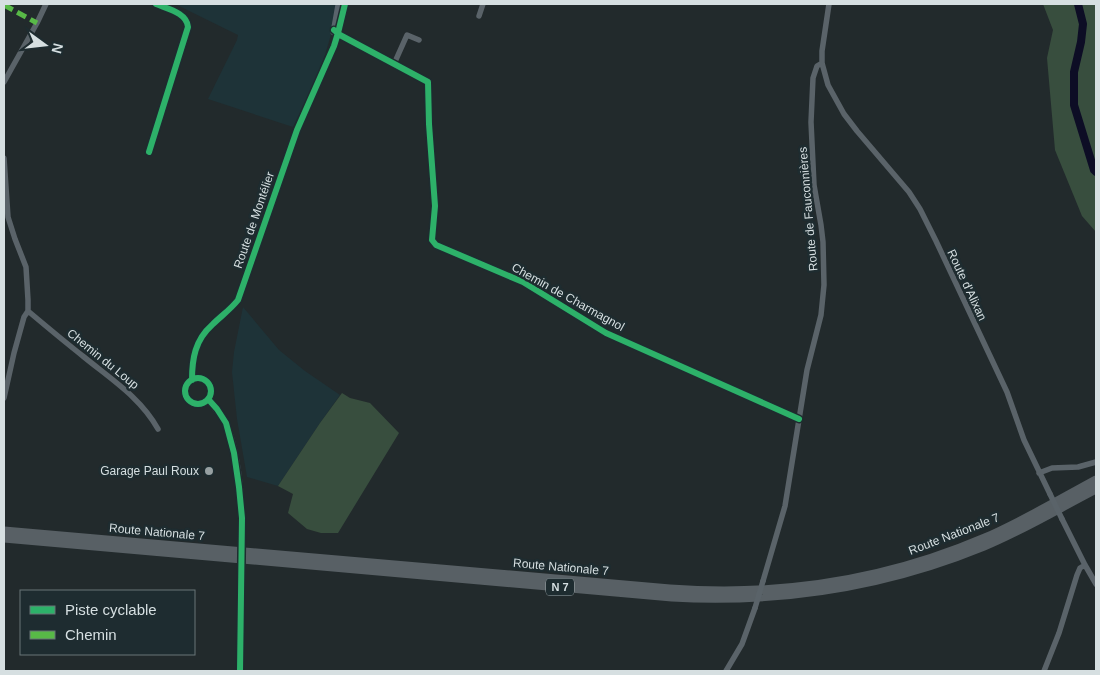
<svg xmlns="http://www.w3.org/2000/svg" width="1100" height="675" font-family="Helvetica,sans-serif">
	<rect width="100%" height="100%" fill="#222a2c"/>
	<path fill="#1e3338" d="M175,4H336L332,31L325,55L313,86L293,127L208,99L237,40L238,35Z
		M243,307L279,350L305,371L340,395L320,423L278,486L247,477L237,419L232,372L234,352Z"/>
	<path fill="#384e3e" d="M1043,4H1096V232L1082,216L1055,150L1047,58L1053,30Z
		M342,393L350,398L370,403L399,433L338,533H321L307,529L288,513L293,494L278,486L320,423Z"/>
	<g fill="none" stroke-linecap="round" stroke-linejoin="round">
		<path stroke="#0d0d25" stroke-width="8" d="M1078,4L1083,24L1081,42L1074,72V105L1094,170L1096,172"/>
		<path stroke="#5a6369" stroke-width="5.5" d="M829,4L822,51V63L828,85L844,114L857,131L909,192L920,209L936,241L1007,392L1024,440L1050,494
			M479,16L483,4
			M336,32L428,82L429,124L435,206L432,240L436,245L523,282L606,333L799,419
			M394,64L407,35L419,40
			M4,82L37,23L46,4
			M149,152L188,27C187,13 168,9 156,4
			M4,158L8,217L15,239L26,267L28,300V311L24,317L14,353L4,398
			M28,311C47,327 65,342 84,357C111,379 141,398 158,429
			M1039,473L1052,468L1078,467L1096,462
			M1062,519L1085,565L1096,584
			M763,581L785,506L807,370L821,315L824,285L823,242L821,225L814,185L811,122L813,78L817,66L822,63
			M726,671L742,644L755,608
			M1044,671L1059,633L1077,575L1080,568L1085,565"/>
		<path stroke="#59646c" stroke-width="7" d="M334,32L339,4
			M185 391a13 13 0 1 1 26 0a13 13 0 1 1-26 0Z
			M192,380C192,359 195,340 212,325C221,316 230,310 238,300L297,130L334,46L338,33L345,4
			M208,399C214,407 222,415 226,424C240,459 242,507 242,544
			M240,671L241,596"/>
		<path stroke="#586065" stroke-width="9" d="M4,531L670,589C779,597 885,581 985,538C1024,521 1059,500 1096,480
			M4,538L672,597C781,603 884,587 984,546C1023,530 1059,508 1096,489"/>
		<path stroke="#5a6369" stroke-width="5.5" d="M1050,494L1062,519
			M755,608L763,581"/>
		<path stroke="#59646c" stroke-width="7" d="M241,596L242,544"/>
		<path stroke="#58b947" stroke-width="5" stroke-dasharray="10 5" stroke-linecap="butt" d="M4,5L37,23"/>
		<g stroke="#1e2c30" stroke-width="9">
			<path id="cycleway" d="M334,30L340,35L428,82L429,124L435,206L432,240L436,245L523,282L606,333L799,419
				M149,152L188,27C187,13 168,9 156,4
				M185 391a13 13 0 1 1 26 0a13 13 0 1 1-26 0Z
				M192,380C192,359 195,340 212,325C221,316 230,310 238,300L297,130L334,46L338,33L345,4
				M208,399L217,409L226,423L234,453L239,487L242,518L240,671"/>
		</g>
		<use href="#cycleway" stroke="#2db169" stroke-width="6"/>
	</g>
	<circle fill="#97a0a2" stroke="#1e2c30" stroke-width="2" cx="209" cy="471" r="5"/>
	<g text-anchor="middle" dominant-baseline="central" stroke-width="5" stroke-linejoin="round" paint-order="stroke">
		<rect fill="#1e2c30" stroke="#9fa9ac" stroke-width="1" x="546" y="578.5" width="28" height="17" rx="4"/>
		<g font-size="11" font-weight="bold" fill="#d6dfe1">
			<text x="560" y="587">N 7</text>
		</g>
		<g font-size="12" fill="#d6dfe1" stroke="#1e2c30">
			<text transform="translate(808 209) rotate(-95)">Route de Fauconnières</text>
			<text transform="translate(254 220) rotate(-71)">Route de Montélier</text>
			<text transform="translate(967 285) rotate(65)">Route d'Alixan</text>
			<text transform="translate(568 297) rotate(29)">Chemin de Charmagnol</text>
			<text transform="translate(103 359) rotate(39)">Chemin du Loup</text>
			<text transform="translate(157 532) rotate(5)">Route Nationale 7</text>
			<text transform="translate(954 534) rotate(-21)">Route Nationale 7</text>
			<text transform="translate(561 567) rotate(5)">Route Nationale 7</text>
		</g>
		<g font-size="12" fill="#d6dfe1" stroke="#1e2c30" text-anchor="end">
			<text x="199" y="471">Garage Paul Roux</text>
		</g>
	</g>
	<rect width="1100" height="675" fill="none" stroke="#d6dfe1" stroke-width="10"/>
	<rect x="20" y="590" width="175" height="65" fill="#1e2c30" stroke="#687477"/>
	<rect x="30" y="606" width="25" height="8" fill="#2db169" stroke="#687477"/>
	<text x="65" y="615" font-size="15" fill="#d6dfe1">Piste cyclable</text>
	<rect x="30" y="631" width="25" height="8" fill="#58b947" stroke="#687477"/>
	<text x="65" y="640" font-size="15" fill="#d6dfe1">Chemin</text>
	<g transform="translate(45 45) rotate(105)" stroke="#1e2c30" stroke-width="4" paint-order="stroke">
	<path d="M0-4L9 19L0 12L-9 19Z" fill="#d6dfe1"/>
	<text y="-8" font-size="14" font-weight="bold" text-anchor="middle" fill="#d6dfe1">N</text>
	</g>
</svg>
